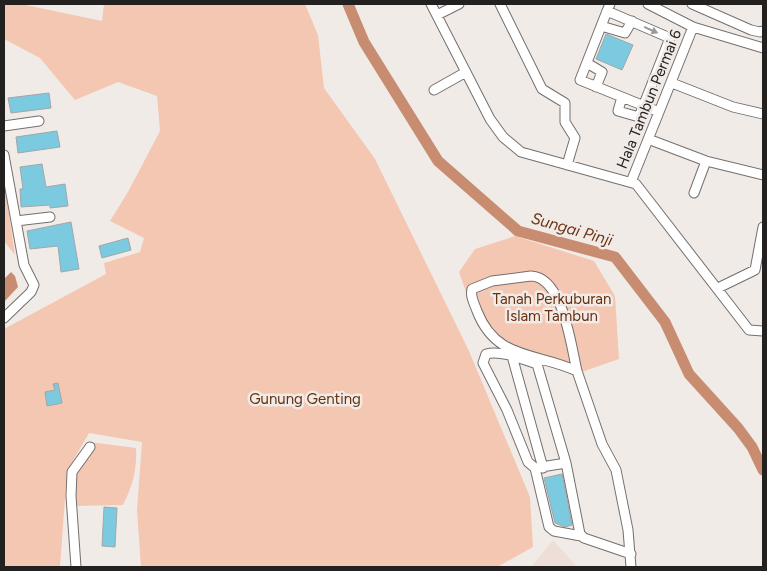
<svg xmlns="http://www.w3.org/2000/svg" width="767" height="571" font-family="Figtree,sans-serif">
	<rect width="100%" height="100%" fill="#f1ebe8"/>
	<path fill="#eddfd8" d="M553,540L577,567H531Z"/>
	<path fill="#f3c7b2" d="M4,4H21L102,21L104,4H305L318,35L324,88L375,159L469,351L530,497L533,547L497,567H141L137,510L142,442L89,433L67,471L60,567H4V329L106,274L104,263L140,252L144,238L110,221L128,192L160,131L157,96L118,82L75,100L40,58L4,39Z
		M4,180L15,255L4,241Z
		M515,236L594,261L615,296L619,359L573,375L498,348L478,326L459,272L475,249Z
		M90,442L136,448C137,470 133,485 123,505L75,506L76,473Z"/>
	<path fill="#c88d70" d="M11,272L15,276L18,287L4,302V279Z"/>
	<g fill="none" stroke-linecap="round" stroke-linejoin="round">
		<path stroke="#c88d70" stroke-width="11" d="M348,4L364,42L438,161L518,231L615,257L665,322L689,374L738,428L752,447L763,470"/>
	</g>
	<path fill="#7bcadf" stroke="#a1a7a9" d="M606,34L633,45L622,70L596,59Z
		M49,93L51,108L11,113L8,98Z
		M57,131L60,147L18,153L16,137Z
		M42,164L46,187L65,184L68,206L50,208V205L21,207L20,189H23L20,167Z
		M71,222L79,269L61,272L58,246L30,249L27,231Z
		M128,238L131,250L102,258L99,246Z
		M58,383L62,403L47,406L45,392L55,390L53,384Z
		M562,474L572,525L565,527L555,523L544,478Z
		M104,507L117,508L115,547L102,546Z"/>
	<g fill="none" stroke-linecap="round" stroke-linejoin="round">
		<g stroke="#746f6d" stroke-width="11">
			<path id="minor" d="M431,4L490,119L503,137L521,152L636,184L749,330L763,331
				M500,4L542,89L565,103V122L575,138L567,165
				M610,4L607,11L670,38L639,117L618,111L622,97
				M648,4L693,27L763,48
				M692,4L751,30L760,32L763,31
				M607,11L580,80L659,112
				M437,15L459,4
				M601,26L625,33L632,21
				M587,63L602,72L596,87
				M672,83L733,107L763,114
				M434,90L466,72
				M4,126L39,121
				M648,139L706,161L763,175
				M4,155L24,265L34,285L31,292L4,318
				M631,182L693,27
				M694,193L706,161
				M16,221L50,217
				M718,288L755,270L763,227
				M512,356L543,468
				M577,371C571,346 563,277 531,276L492,281L472,289C470,296 474,303 477,311C496,360 535,352 577,371L602,444L616,470L628,530L631,567
				M566,463L535,468L528,462L507,410L483,363L486,354C501,350 522,359 537,364L566,463L580,534L584,538L631,554
				M535,468L549,527L554,531L581,536
				M76,567L71,496L72,472L90,447"/>
		</g>
		<use href="#minor" stroke="#fff" stroke-width="9"/>
	</g>
	<defs><path id="oneway-solid" d="M-6-.8H1V-3.2L6.5 0L1 3.2V.8H-6Z" transform="scale(1.25)"/></defs>
	<use fill="#9c9b9b" href="#oneway-solid" transform="translate(651 30) rotate(24)"/>
	<g text-anchor="middle" dominant-baseline="central" stroke-width="5" stroke-linejoin="round" paint-order="stroke">
		<g font-size="15" fill="#232120" stroke="#f1ebe8">
			<text transform="translate(649 99) rotate(-68)">Hala Tambun Permai 6</text>
		</g>
		<g font-size="15" fill="#672f0f" stroke="#f1ebe8">
			<text x="552" y="299">Tanah Perkuburan<tspan x="552" dy="17">Islam Tambun</tspan></text>
			<text x="305" y="399">Gunung Genting</text>
		</g>
		<g font-size="16" font-style="italic" fill="#6b3314" stroke="#f1ebe8">
			<text transform="translate(572 229) rotate(16)">Sungai Pinji</text>
		</g>
	</g>
	<rect width="767" height="571" fill="none" stroke="#232120" stroke-width="10"/>
</svg>
